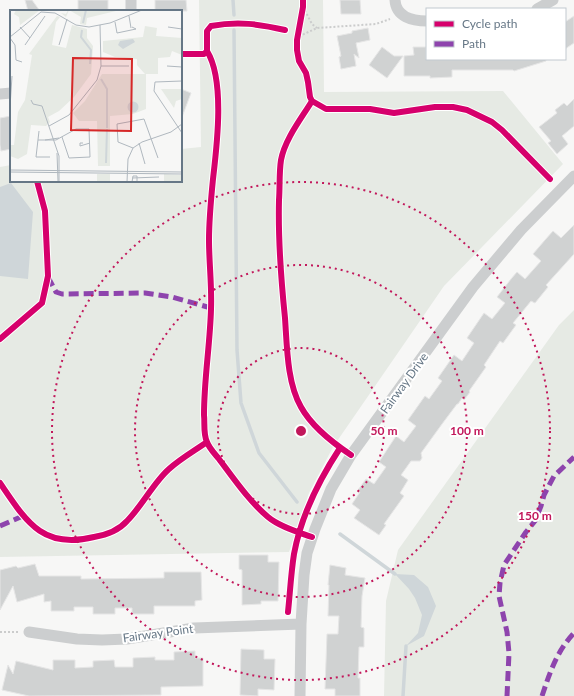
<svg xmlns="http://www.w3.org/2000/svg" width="574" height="696" font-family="Lato,sans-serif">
	<rect width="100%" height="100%" fill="#f7f7f6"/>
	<path fill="#e6eae4" d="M199,0H323L324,92L503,91L563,164L444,286L333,447L309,493L289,552L0,557V167L11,165V181H181V149L201,147Z
		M574,310V696H384L386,601L398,550L559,325Z"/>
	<path fill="#cfd6d9" d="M11,183L33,212L28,279L0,276V187Z
		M395,574L414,575L428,587L436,606L424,636L406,646L418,633L422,615L415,598L409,589Z"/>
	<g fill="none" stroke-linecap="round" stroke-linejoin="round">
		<path stroke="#cfd6d9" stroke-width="3.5" d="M233,0L234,15
			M234,30L237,350L241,403L259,453L297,502
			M340,534L395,574
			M403,696L406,646"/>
	</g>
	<path fill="#d0d2d2" stroke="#e6e6e6" d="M25,0H32L40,11H28Z
		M78,0H108V11H78Z
		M155,0H186L187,11H155Z
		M340,0H360L361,14H341Z
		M574,16V43L565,49V22Z
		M368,28L370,40L356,43L359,58L354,54L356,66L341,69L339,57L341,56L337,36L352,33V31Z
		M382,47L394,56H403L387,78L369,65Z
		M413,47H426V59H546V61L514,71L513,70H452V77L430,78V76H404V56L414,55Z
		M181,89L191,93L182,117H181Z
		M574,99V126L562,136L568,144L557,154L548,143L551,141L539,127L557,113L555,110L564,103L567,106Z
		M11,116V149L1,151L0,145V118Z
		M574,225V254L546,285L548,287L535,303L531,301L513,323L516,325L503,343L500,341L484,365L486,367L469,391L470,392L464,400L462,398L458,404H457L442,424L421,453L422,458L420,461H411L401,475L408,480L400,493L404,496L384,524L386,525L379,535L354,518L360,510L352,504L360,492L358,490L366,479L374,484L386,467L379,462L396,436L404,442L416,426L408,420L425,396L429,399L442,381L438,378L454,355L462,361L474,343L467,338L484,313L492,319L505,303L497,297L511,279L517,272L525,279L541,261L533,254L545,240L553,231L561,238Z
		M239,555H268V562H279L278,601H261V604L242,605V570L239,569Z
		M35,564L39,576H81V579L164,578V572H201L202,600L195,601V606H154V614H132V608H115V614H93V607H74V611H51V601L44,602V594L17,602L13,586L0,610V570L16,566L18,568Z
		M330,565L346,568L345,575L365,578L362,596L361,627L364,628V647H359L358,678H360V696H335V689H325L327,634H338L339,616H328L329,585H328Z
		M241,649L264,650V659H275L274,690L258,689V696L240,695Z
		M195,651V658H203V686L161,687V695L29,696L2,690L8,665L13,674L16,661L53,670V660H75V668L93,667V661L114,660L115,667H133V658L155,657V660H174V652Z"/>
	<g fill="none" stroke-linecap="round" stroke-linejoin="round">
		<path stroke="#cbcccc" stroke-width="2" stroke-dasharray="2 2" stroke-linecap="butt" d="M303,7L312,24L317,28
			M297,40L304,34L317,28L376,24L390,19
			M0,632H19"/>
		<path stroke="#cccecf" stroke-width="11" d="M395,0C396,17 412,21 427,21
			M537,9L553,0
			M131,11V0
			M0,94L11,93
			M29,632L77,639L102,640L127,639L194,628L301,624
			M300,696L301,624L304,575L307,553L315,529L331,489L351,455L473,287L521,230L574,176"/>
		<path stroke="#8e44ad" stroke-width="5" stroke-dasharray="10 5" stroke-linecap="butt" d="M48,277L56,292L62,294L145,293L172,297L211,308
			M0,526L23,516
			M507,696L509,653L507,632L499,596L500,583L504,565L526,532L535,521L541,506L544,495L554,476L574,457
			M542,696C550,672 557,651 574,633"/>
		<g stroke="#fff" stroke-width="8">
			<path id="cycleway" d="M303,0V7L297,40V50L299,61L306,73L308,82L310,97L312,101L326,109H370L394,113L435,107H453L467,110L492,122L502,130L550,179
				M207,51C225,80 217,145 213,179C211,199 209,220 209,240C209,263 212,286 211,309C210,345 204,379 204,415C205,423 203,434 207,442C209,448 215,454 219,459C234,479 249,501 268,517C280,527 298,532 312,537
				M181,54H204L207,51V31L211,26C238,21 259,24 285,30
				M312,101C301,119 285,139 281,160C279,173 280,187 279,200C278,239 281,279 285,318C287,346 287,383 301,407C312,427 333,443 351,455
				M0,339L42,303L48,276L45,211L37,181
				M0,483C26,521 42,550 94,537C106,535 119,530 127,521C142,506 154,482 169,469C180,459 194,451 207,442
				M288,612C290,593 291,573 294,554C301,516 319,480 340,448"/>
		</g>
		<use href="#cycleway" stroke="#d6006c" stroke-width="6"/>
	</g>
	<g fill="none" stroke="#c2185b" stroke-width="2" stroke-dasharray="2 4">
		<circle cx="301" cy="431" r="83"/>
		<circle cx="301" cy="431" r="166"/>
		<circle cx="301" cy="431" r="249"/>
	</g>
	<g text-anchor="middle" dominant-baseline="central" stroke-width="4" stroke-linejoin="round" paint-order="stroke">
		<g font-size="12" fill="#667786" stroke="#fff">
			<text transform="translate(404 383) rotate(-54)">Fairway Drive</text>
			<text transform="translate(158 633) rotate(-8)">Fairway Point</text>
		</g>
	</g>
	<g transform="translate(10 10)">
		<rect width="172" height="172" fill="#f7f7f6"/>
		<path d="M6,0H30L10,15L9,7L4,4ZM58,0H110L77,8L76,15L70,14L71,7L59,0L56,7L51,3L56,4ZM47,6L50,7L46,12L42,35L56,38L62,15L77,19V28L83,36L81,64L64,87L49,101L38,107L40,112L36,116L21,115L17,144L8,149L0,146V135H4L8,102L15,90L22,45L19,44ZM135,16L147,18L146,26L172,28V45L162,41L160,47L148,48V64H136V99L123,104L100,106V156H88L87,111H69L63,103L75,91L92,64H135L127,55V49L105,47L93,42V31L133,27ZM151,79H172V89L166,91L164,98ZM87,164H100V172H87ZM154,164L171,165V172H154Z" fill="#e6eae4"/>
		<path d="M123,29L125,32L113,39L108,35L110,31ZM117.5 97a5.5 5.5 0 1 1 11 0a5.5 5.5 0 1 1-11 0Z" fill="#cfd6d9"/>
		<path fill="none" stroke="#cfd6d9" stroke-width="2" d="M73,13L76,0M72,20L71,27L81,40L80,54M91,69L97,79V118M96,153L97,119"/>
		<path fill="none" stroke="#b0b8bf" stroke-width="1" d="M119,6L121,18M105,12L107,23L126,19L122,17M10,17L20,28M158,17L172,19M0,27L31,2L45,3L66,15L79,17L100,13L132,0M0,28L5,35L6,50L12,52M15,35L35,6M49,35L57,9M91,56H119M157,56L172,57M172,71L145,72L144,81L172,123M21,90L23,94L32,96L49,146V171M0,97L2,66M39,116L59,105L87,70L91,56L90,15M29,121L26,147H40M28,130H46L66,119H79L80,147L59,148L52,127M35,130L49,128M73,133H70V136L80,133M129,133L135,154M123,138L108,132L107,114L134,109L148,148M47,143L48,171M0,160L172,162M0,162L172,164M122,168L149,167M117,172L118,149L123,138L132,132L161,122L172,114M122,172L123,166H127V172"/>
		<path fill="#d62828" fill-opacity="0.15" stroke="#d62828" stroke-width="2" d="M63,48L122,49L121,121L61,120Z"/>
		<rect width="172" height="172" fill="none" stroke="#667786" stroke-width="2"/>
	</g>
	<circle cx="301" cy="431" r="6" fill="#c2185b" stroke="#fff" stroke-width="2"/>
	<g font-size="12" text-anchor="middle" font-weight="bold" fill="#c2185b" stroke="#fff" stroke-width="4" stroke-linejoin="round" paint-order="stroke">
		<text x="384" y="435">50 m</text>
		<text x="467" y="435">100 m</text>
		<text x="535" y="520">150 m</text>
	</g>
	<rect x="426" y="8" width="140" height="52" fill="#ffffff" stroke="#c2c9cf"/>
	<rect x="434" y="21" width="20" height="6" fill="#d6006c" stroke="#c2c9cf"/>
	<text x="462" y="28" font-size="12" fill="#667786">Cycle path</text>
	<rect x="434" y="41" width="20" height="6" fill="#8e44ad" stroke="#c2c9cf"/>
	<text x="462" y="48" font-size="12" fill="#667786">Path</text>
</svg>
